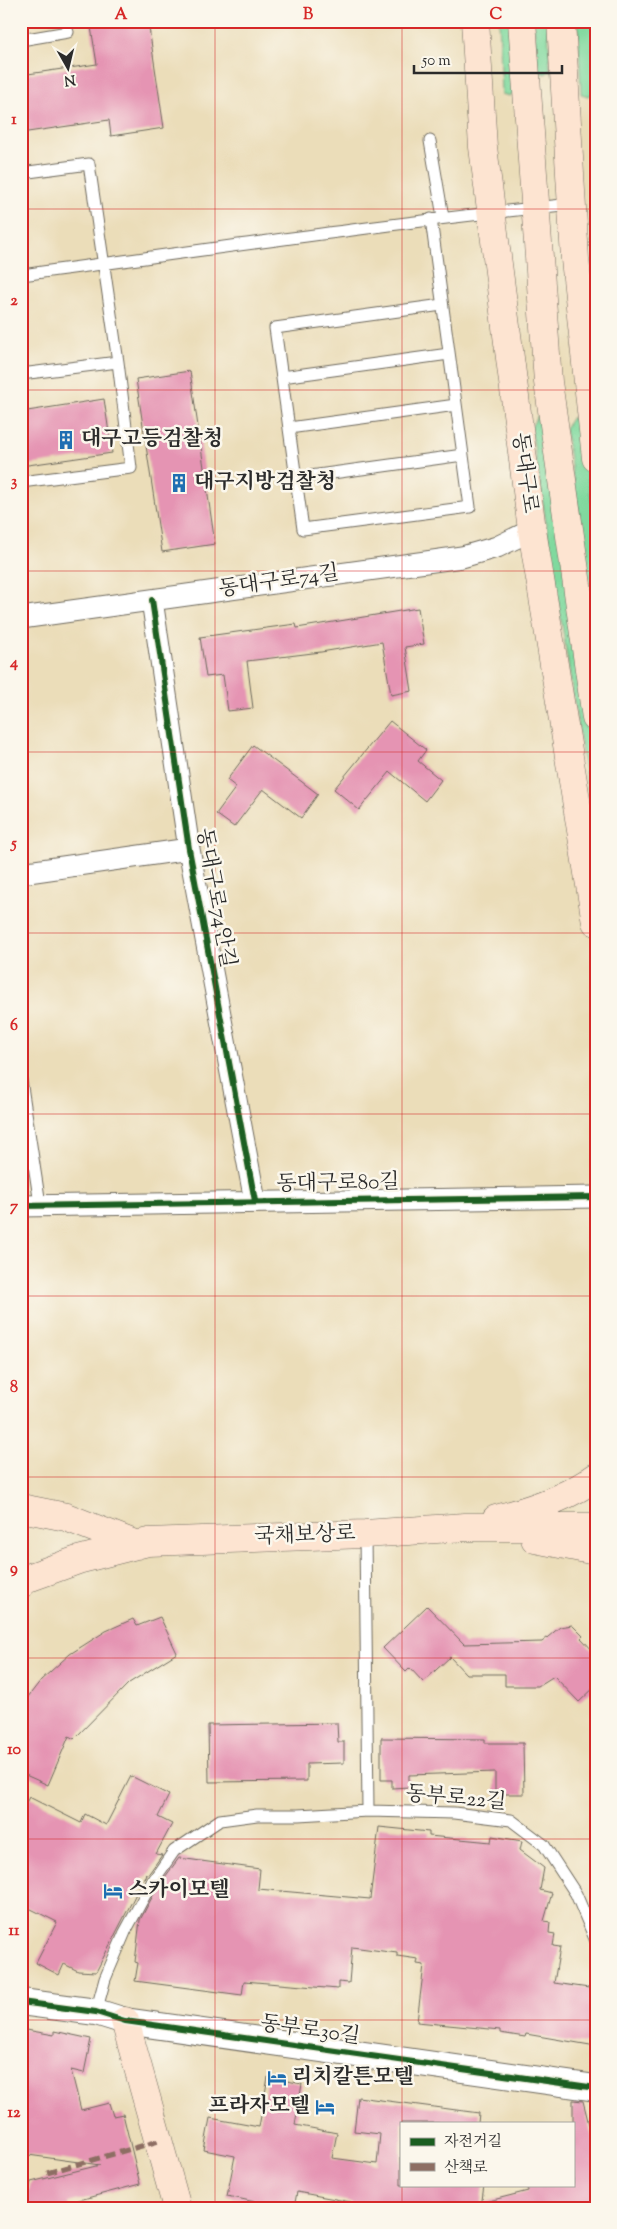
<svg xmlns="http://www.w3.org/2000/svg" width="617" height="2229" font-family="'Sorts Mill Goudy','Noto Serif KR',serif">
	<rect width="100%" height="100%" fill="#fbf7ec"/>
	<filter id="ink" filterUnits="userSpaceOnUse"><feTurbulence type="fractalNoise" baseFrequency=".02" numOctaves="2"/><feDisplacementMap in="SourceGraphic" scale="10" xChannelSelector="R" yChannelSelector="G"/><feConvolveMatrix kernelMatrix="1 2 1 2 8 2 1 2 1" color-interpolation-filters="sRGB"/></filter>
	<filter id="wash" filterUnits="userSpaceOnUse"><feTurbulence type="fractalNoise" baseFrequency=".0096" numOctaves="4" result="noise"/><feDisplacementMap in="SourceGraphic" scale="20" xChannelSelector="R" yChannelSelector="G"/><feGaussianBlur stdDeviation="1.12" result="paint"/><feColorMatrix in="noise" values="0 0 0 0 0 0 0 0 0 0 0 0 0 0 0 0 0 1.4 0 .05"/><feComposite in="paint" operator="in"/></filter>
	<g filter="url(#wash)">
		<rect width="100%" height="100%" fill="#ebddb9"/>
		<path fill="#80d99e" stroke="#568264" d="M499,21H513L516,92L509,96L502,94Z
			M534,21H548L550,71L545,74L537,71Z
			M578,21H592L595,92L588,96L581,94Z
			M538,415L546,426L596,754V842L531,427Z
			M572,417L580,427L596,531V622L565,428Z"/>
		<g id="blocks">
			<path fill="#e594b3" d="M90,21H148L164,128L111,136L109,120L21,133V75L97,64Z
				M190,371L215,544L162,552L136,379Z
				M104,399L112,453L21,466V412Z
				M418,608L424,644L405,647L412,691L391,695L382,642L321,652L247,661L253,708L228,711L223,675L206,677L200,637L296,624L297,628Z
				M390,721L426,750L418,761L441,780L425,801L390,772L359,810L334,789Z
				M253,745L318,794L301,818L263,789L234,827L216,814L236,787L227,780Z
				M427,1606L464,1644L542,1642L560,1627L572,1625L583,1636L581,1638L596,1654V1686L579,1702L554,1676L538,1686H505V1674H466L450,1657L423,1682L410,1668L406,1672L383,1648Z
				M160,1617L177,1653L129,1683L74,1739L69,1736L48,1785L21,1773V1706L41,1680L70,1654L106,1631L133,1619L137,1626Z
				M337,1723L338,1742H344V1763L307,1764V1781L209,1782L208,1725Z
				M381,1738L485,1739V1743H523L524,1794H495V1772L409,1775V1787L392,1788V1780H381Z
				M131,1776L169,1795L158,1817L172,1824L156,1854L162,1855L145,1879L146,1874L96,1972L78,1971L64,1964L59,1975L36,1963L57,1922L21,1904V1812L29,1797L81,1823L85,1814L106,1825Z
				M379,1827L429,1832V1836L491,1842L492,1836L522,1841L520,1850L544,1868L540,1890L552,1893L544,1921L550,1922L549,1933L555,1934L553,1946L560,1947L554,1983L596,1989V2046L526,2034L525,2037L500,2033V2030L417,2022L424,1965L417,1964L418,1959L397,1956V1953L352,1947L349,1983L338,1982V1989L244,1981L242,1995L135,1981L138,1963L135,1962L140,1920L157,1888L179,1858L260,1869L258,1889L370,1899Z
				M21,2029L54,2035V2031L91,2039L84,2073L71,2070L81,2110L109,2103L113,2116L123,2114L140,2184L68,2203L69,2208H21V2189L29,2190L31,2182L100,2165L21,2154Z
				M268,2077L302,2084L295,2125L337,2133L332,2158L377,2164L380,2134L354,2131L358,2097L479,2113L478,2123H401V2185H484L481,2208H351V2202L297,2192L294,2208H260V2203L227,2196L235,2156L204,2150L210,2118L259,2127Z
				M573,2100L583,2101L596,2152V2208H486L485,2202L528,2191L527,2185H573Z"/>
		</g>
	</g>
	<g filter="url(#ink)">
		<use href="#blocks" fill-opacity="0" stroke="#6e695d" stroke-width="1"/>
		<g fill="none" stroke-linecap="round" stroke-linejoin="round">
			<g stroke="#6e695d" stroke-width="13">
				<path id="service" d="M21,40L68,32
					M430,141L443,217
					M21,173L89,164L118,362L21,374
					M431,219C444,315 457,411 470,507L303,529L275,328L442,305
					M21,275C205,250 388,223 572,204
					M282,377L449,354
					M289,428L456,405
					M296,478L463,455
					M21,482L131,468L118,362
					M21,1080L40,1204
					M365,1534L368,1811
					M96,2012L105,1979L125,1932L151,1884L174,1851L220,1820L257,1815H298L368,1811L454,1813L511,1820L544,1845L576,1894L596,1941"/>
			</g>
			<g stroke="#6e695d" stroke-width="23">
				<path id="minor" d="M152,600L189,849L255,1201
					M21,618L462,557L497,547L532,530
					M21,873L189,849
					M21,1206L596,1197"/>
			</g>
			<g stroke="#6e695d" stroke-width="28">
				<path id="tertiary" d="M21,2002L96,2012L125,2021L596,2088"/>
			</g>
			<g stroke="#6e695d" stroke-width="29">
				<path id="secondary" d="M475,21L483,147L532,530L596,922
					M522,21L548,382L596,718
					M561,21L575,259L596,458
					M21,1508L66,1517L137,1545
					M496,1519C531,1510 567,1498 596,1477
					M535,1539L596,1551
					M21,1584L28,1578L78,1560L148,1542L365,1534L465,1527H596
					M125,2021L177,2208"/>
			</g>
			<use href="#service" stroke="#fff" stroke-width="11"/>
			<use href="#minor" stroke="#fff" stroke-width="21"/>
			<use href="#tertiary" stroke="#fff" stroke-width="26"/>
			<use href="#secondary" stroke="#fde4d1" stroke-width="28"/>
			<path stroke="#8d6e63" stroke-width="5" stroke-dasharray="10 5" stroke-linecap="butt" d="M47,2173L159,2141"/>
			<g stroke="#fbf7ec" stroke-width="9">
				<path id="cycleway" d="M152,600L189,849L255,1201
					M21,1206L596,1197
					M21,2002L96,2012L125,2021L596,2088"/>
			</g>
			<use href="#cycleway" stroke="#1b5e20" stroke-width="6"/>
		</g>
	</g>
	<path fill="none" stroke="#d62828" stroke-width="1" stroke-opacity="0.55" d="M215,21V2208M402,21V2123M21,209H596M21,390H596M21,571H596M21,752H596M21,933H596M21,1114H596M21,1296H596M21,1477H596M21,1658H596M21,1839H596M21,2020H596M402,2185V2208"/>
	<defs>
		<g id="building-bare" transform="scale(1.5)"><path d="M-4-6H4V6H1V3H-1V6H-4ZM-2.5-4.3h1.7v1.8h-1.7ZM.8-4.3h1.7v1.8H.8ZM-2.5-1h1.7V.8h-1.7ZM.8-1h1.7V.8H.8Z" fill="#1f6fb2" stroke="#fbf7ec" stroke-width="2.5" paint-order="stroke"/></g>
		<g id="hotel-bare" transform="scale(1.5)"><path d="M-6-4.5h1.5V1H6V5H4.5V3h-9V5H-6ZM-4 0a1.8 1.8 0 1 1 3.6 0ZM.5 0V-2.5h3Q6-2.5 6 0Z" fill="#1f6fb2" stroke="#fbf7ec" stroke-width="2.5" paint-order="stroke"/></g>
	</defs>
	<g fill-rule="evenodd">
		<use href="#building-bare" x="66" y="440"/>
		<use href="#building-bare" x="179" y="483"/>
		<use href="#hotel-bare" x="113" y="1891"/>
		<use href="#hotel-bare" x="277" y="2078"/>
		<use href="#hotel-bare" x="325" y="2107"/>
	</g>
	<g text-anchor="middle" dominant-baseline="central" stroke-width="5" stroke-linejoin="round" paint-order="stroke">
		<g font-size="21" font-weight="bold" fill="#2b2b2b" stroke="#fbf7ec" text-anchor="start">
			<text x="81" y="440">대구고등검찰청</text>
			<text x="194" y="483">대구지방검찰청</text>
			<text x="128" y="1891">스카이모텔</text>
			<text x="292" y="2078">리치칼튼모텔</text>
			<text x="310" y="2107" text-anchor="end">프라자모텔</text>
		</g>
		<g font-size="21" fill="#2b2b2b" stroke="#fbf7ec">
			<text transform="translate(524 473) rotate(82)">동대구로</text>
			<text transform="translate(279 582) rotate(-8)">동대구로74길</text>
			<text transform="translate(215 898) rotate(80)">동대구로74안길</text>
			<text transform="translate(338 1184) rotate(-1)">동대구로80길</text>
			<text transform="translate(305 1536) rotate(-2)">국채보상로</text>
			<text transform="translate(456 1799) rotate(5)">동부로22길</text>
			<text transform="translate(310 2031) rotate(8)">동부로30길</text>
		</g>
	</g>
	<rect width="617" height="2229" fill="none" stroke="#fbf7ec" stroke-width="55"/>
	<rect x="400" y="2122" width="175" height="65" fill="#fbf7ec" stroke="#a8a59f"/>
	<rect x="410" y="2138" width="25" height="8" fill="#1b5e20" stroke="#a8a59f"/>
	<text x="444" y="2146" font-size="15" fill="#2b2b2b">자전거길</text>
	<rect x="410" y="2163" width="25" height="8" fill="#8d6e63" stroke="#a8a59f"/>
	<text x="444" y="2172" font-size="15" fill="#2b2b2b">산책로</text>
	<g transform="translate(68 68) rotate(172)" stroke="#fbf7ec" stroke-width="4" paint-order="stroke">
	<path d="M0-4L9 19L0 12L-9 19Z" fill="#2b2b2b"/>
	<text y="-8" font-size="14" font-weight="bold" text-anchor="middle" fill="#2b2b2b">N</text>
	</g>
	<path d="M414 65v8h148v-8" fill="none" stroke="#2b2b2b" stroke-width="2.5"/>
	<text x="422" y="65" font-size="15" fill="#2b2b2b" stroke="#fbf7ec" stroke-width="4" paint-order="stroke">50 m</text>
	<rect x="28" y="28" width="562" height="2174" fill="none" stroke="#d62828" stroke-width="2"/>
	<g font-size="16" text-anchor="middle" font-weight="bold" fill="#d62828">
		<text x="121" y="19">A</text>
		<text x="308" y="19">B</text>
		<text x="496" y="19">C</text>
		<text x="14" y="124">1</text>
		<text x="14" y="305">2</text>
		<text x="14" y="486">3</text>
		<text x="14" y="667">4</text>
		<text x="14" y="848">5</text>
		<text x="14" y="1030">6</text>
		<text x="14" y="1211">7</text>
		<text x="14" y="1392">8</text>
		<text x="14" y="1573">9</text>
		<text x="14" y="1754">10</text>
		<text x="14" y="1935">11</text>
		<text x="14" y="2117">12</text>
	</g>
</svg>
